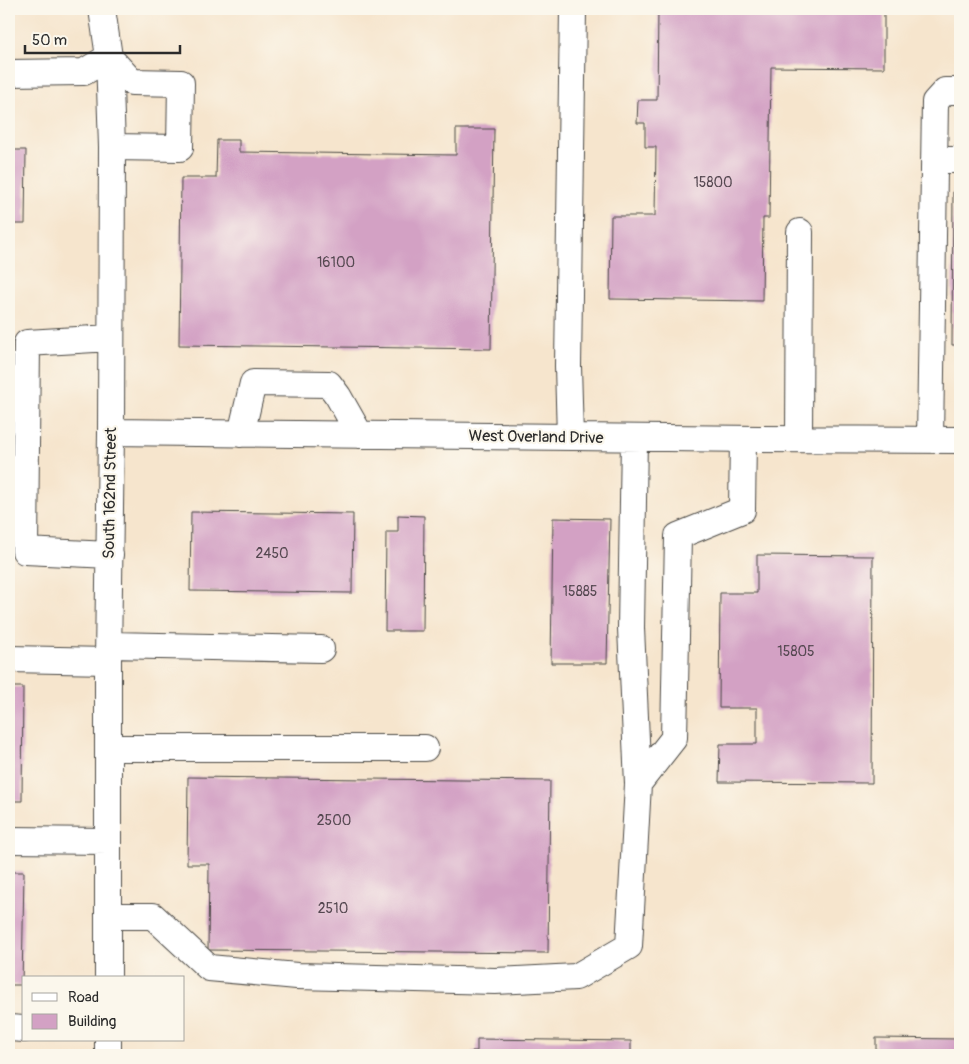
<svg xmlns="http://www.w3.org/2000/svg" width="969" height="1064" font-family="Pangolin,sans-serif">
	<rect width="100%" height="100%" fill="#fbf7ec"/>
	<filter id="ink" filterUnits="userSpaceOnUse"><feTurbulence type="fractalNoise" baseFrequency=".02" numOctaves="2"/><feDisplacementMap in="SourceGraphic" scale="10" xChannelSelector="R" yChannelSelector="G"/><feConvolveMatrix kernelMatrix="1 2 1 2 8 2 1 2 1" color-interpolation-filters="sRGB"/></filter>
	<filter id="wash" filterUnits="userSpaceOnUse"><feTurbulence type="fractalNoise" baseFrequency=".0096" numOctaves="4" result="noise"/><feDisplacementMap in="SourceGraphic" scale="20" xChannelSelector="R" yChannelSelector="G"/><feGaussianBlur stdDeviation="1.12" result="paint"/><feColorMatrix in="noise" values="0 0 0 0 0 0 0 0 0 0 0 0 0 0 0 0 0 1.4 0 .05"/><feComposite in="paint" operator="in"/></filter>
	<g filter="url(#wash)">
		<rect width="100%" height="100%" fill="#f6e5cd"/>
		<g id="blocks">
			<path fill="#d3a1c4" d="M658,9H884V68L771,67L769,218H763L762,301L610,299L611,216H655L656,147H645V123H637L638,100H657Z
				M456,129H494L491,349L179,345L181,178H216L217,140H239V152L456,155Z
				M9,150H26L25,224H9Z
				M953,192H960V345H952Z
				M191,512L353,514L352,593L190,591Z
				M398,515L424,516L423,631H385L386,532H398Z
				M553,518L610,519L607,663H551Z
				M757,555L873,556L872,783L719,782L720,744H757V708H719L720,593H757Z
				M9,687H23L22,801H9Z
				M188,777L550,781L548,953L208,950L209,864H187Z
				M9,872H24L22,985H9Z
				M876,1038L960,1039V1055H876Z
				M477,1039L631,1041V1055H472V1051H477Z"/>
		</g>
	</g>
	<g filter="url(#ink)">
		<use href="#blocks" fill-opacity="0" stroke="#494743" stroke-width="1"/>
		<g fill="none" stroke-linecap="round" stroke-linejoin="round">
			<g stroke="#494743" stroke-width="28">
				<path id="minor" d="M102,9L109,57L112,147L111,432L108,661V978
					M9,73L84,72L109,57L132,82L181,83L180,148L112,147
					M934,160H960
					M111,432L759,439L960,440
					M241,434L253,383L329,384L338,396L360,435
					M570,437L568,366L573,9
					M634,438L631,628L638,784
					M799,439L800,232
					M930,440L935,102L945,91H960
					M110,555L25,551L27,343L111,338
					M109,645L321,649
					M9,659L108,661
					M108,748H425
					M9,840L108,841
					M108,916H153L209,968L297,976L495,981L576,977L629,946L638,784L674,738L678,536L742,510L743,439
					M9,1028L24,1029
					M108,1040V1055"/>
			</g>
			<use href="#minor" stroke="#fff" stroke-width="26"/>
		</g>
	</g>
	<g text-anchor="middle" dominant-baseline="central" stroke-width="4.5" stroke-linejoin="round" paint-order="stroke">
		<g font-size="14" fill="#554851">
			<text x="713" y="182">15800</text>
			<text x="336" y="262">16100</text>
			<text x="272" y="553">2450</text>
			<text x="580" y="591">15885</text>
			<text x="796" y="651">15805</text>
			<text x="334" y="820">2500</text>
			<text x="333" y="908">2510</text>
		</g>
		<g font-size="16" fill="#2b2b2b" stroke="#fbf7ec">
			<text transform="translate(536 437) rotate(1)">West Overland Drive</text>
			<text transform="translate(110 493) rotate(-89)">South 162nd Street</text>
		</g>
	</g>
	<rect width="969" height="1064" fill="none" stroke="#fbf7ec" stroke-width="30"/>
	<rect x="22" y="976" width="162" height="65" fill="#fbf7ec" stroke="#a8a59f"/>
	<rect x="32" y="993" width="25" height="8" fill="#ffffff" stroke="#a8a59f"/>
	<text x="68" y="1002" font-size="15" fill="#2b2b2b">Road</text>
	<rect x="32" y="1014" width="25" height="15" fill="#d3a1c4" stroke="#a8a59f"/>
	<text x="68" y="1026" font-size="15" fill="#2b2b2b">Building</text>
	<path d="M25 45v8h155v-8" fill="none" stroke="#2b2b2b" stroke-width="2.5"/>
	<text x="32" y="45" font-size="15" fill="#2b2b2b" stroke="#fbf7ec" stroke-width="4" paint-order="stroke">50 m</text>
</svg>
